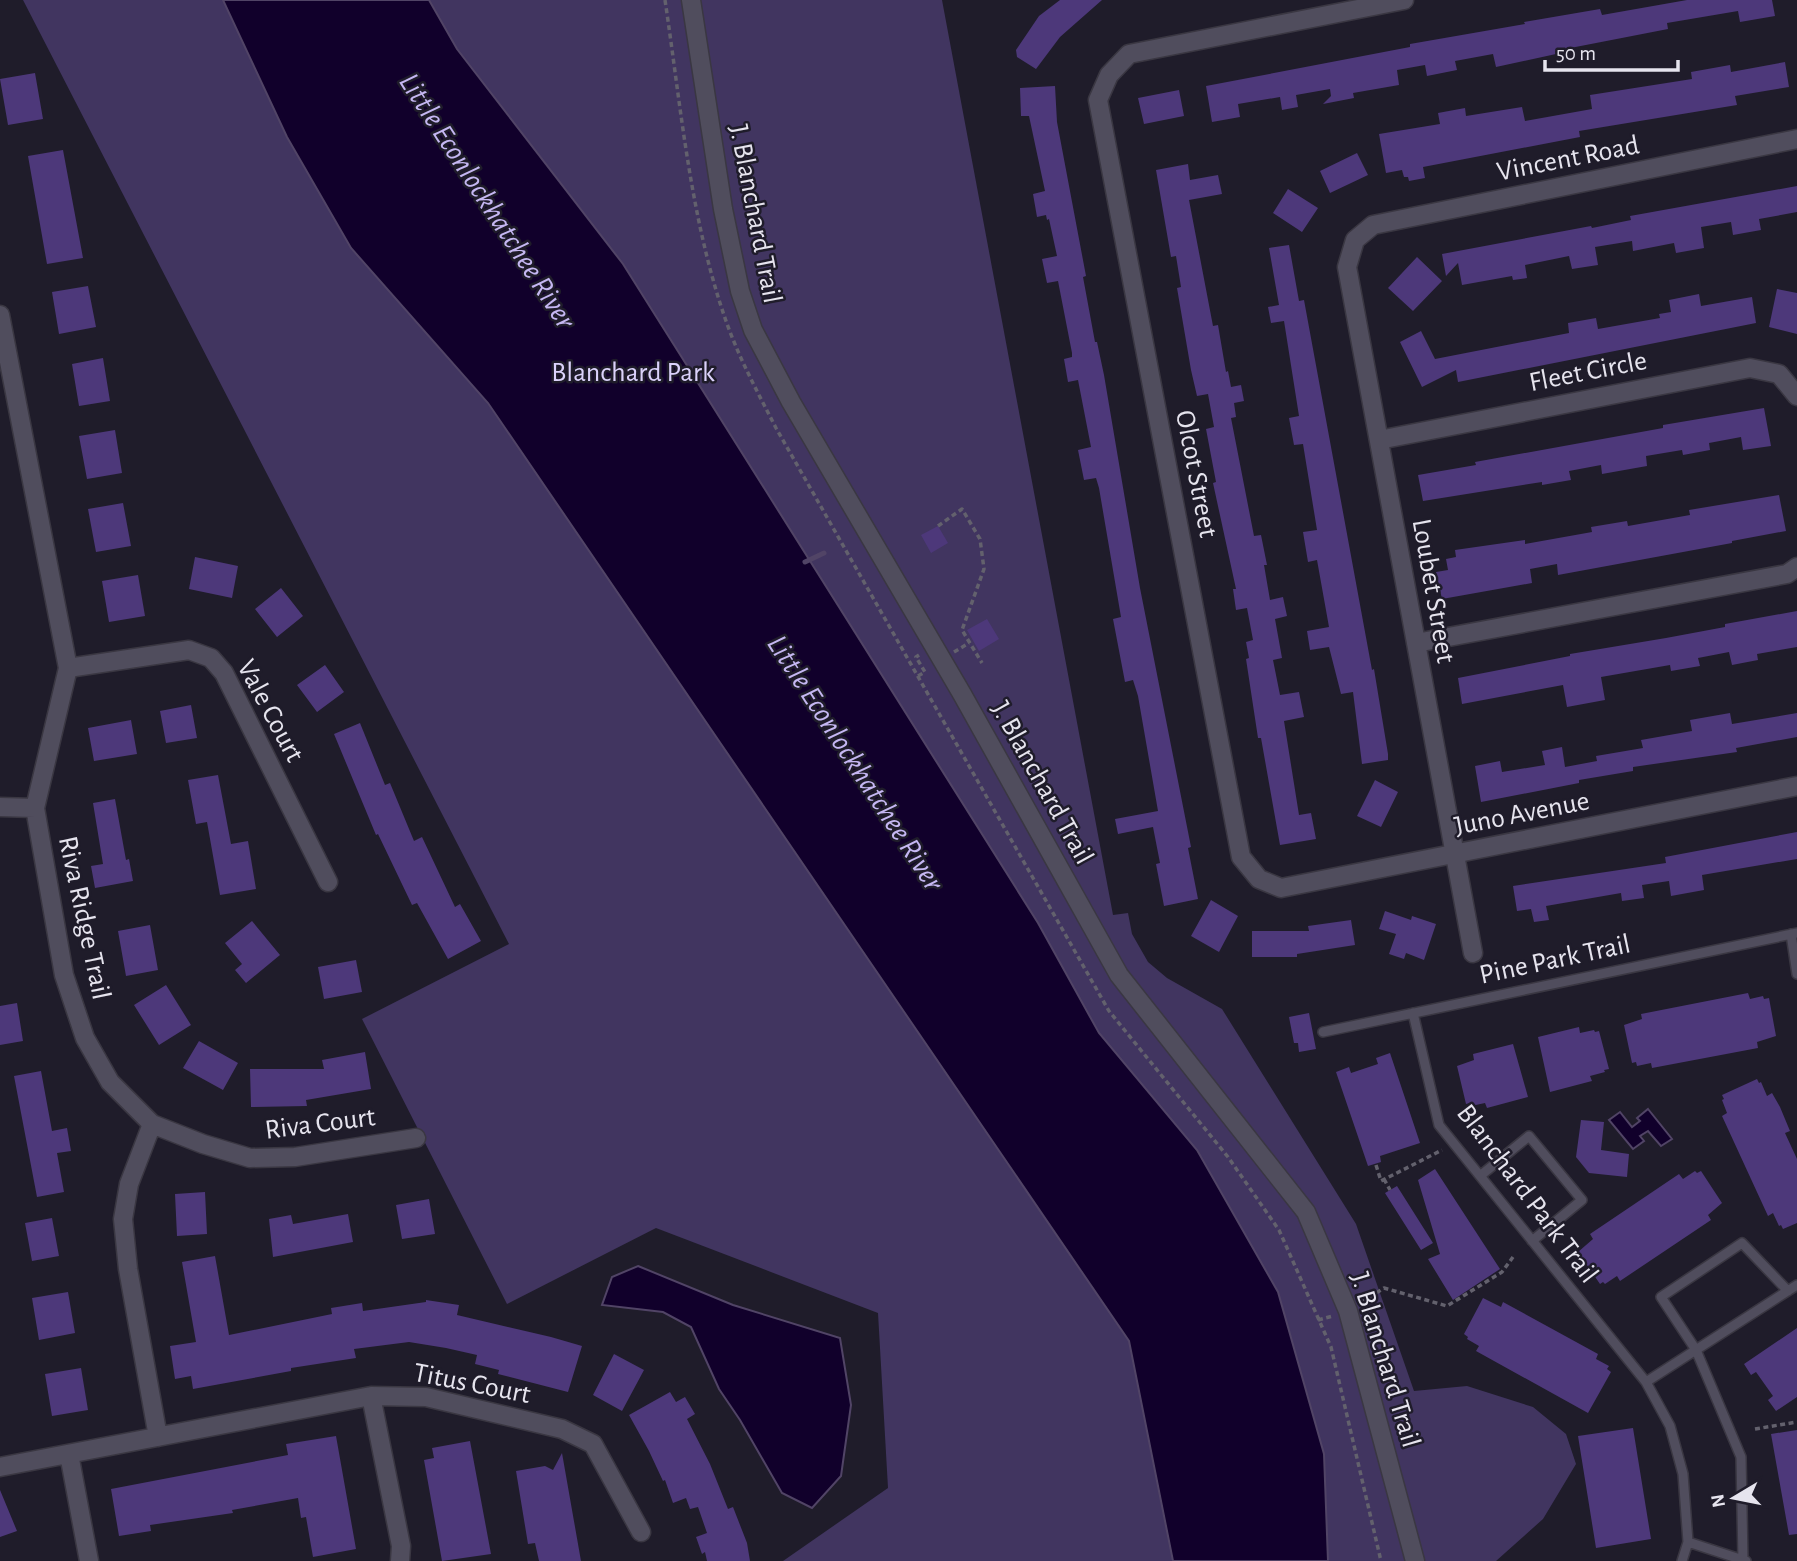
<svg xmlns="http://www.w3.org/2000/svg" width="1797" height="1561" font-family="'Alegreya Sans',sans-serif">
	<rect width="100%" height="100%" fill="#1f1c2a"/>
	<path fill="#413560" d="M23,0H942L1113,915L1128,913L1132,934L1148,962L1167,978L1222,1009L1356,1224L1414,1391L1467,1386L1533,1407L1566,1434L1576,1464L1543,1519L1496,1561H783L888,1488L878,1313L656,1228L507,1304L362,1019L509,944Z"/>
	<path fill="#11002b" stroke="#514466" stroke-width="2" d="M223,0H429L457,49L623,264L1038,923L1099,1033L1197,1150L1278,1292L1324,1454L1328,1561H1173L1129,1341L488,403L351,248L287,137Z
		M1648,1109L1672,1139L1661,1146L1648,1131L1640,1136L1644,1141L1633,1149L1609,1120L1620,1112L1632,1127L1640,1121L1637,1118Z
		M638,1266L733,1305L840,1338L851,1405L841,1476L812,1508L782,1493L740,1420L719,1389L691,1327L663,1312L602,1305L612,1277Z"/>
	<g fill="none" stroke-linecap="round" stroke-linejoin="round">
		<path stroke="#514466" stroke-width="5" d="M805,562L824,553"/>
	</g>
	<path fill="#4d387a" d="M1060,0H1102L1060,37L1036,69L1017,57L1016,50L1039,16Z
		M1687,0H1772L1775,16L1740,22L1738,11L1667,23L1668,29L1555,51L1556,54L1496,67L1493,54L1455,61L1457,70L1427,76L1425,65L1397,70L1399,85L1353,93L1354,98L1323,104L1331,96L1330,89L1296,95L1298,107L1282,110L1280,97L1238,104L1240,117L1212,122L1206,86L1410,47V44L1525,24L1524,22L1600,9L1602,15Z
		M1785,62L1789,87L1735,96L1737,105L1579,131L1580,137L1423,167L1425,178L1409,181L1408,177H1404L1402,170L1386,173L1379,134L1440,124L1438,113L1465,108L1466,116L1522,107L1525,121L1592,109L1590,95L1692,79L1691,72L1730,65L1731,72Z
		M35,73L43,119L8,125L0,79Z
		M1055,86L1057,122L1086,276L1083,277L1095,342H1097L1104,375L1140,588L1191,847L1188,848L1198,899L1164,906L1156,864L1160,863L1153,827L1118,834L1115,819L1158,811L1138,696L1133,680L1125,682L1113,619L1121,617L1099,488L1096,478L1084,480L1078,450L1091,447L1078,380L1068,382L1064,359L1072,357V353L1058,281L1047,283L1042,259L1057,256L1049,219L1047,220L1046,215L1037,217L1033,194L1045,191L1029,116H1021L1020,88Z
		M1179,90L1184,116L1144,124L1138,98Z
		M63,150L83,258L47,264L28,156Z
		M1357,153L1368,175L1330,193L1320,171Z
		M1188,164L1190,180L1218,175L1222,194L1189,200L1213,326L1218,325L1226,372L1228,371L1231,387L1241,385L1244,401L1234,403L1236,417L1231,418L1254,536L1261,535L1267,565H1264L1270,600L1283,597L1287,616L1275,619L1282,658L1273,660L1280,695L1299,692L1304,717L1284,721L1299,815L1311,813L1316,839L1280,845L1261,738H1258L1246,659L1249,658L1246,642L1253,640L1247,608L1236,610L1233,589H1236L1213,483L1216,482L1206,429L1214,427L1208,394L1197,396L1191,370L1177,288L1181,287L1176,256L1171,257L1156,170Z
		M1797,186V212L1759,219L1761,230L1733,235L1731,222L1701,227L1704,248L1676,253L1674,243L1633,251L1632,241L1595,247L1598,265L1572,269L1569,256L1525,265L1527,278L1513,280L1512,276L1462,285L1458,263L1446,276L1442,254L1591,226L1592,228L1631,220L1630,216Z
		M1288,189L1318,208L1302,232L1273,213Z
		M1289,245L1299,301L1304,300L1372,670L1374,669L1388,754V760L1362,764L1353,692L1341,694L1329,647L1310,650L1307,631L1329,627L1317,560L1308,562L1303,532L1317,530L1303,444L1294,445L1289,418L1299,416L1284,321L1271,323L1268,307L1279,305L1269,248Z
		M1417,257L1442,281L1413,311L1388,288Z
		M88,286L96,327L59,334L52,292Z
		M1777,289L1797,293V334L1769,327Z
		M1699,294L1701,306L1752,297L1756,323L1458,382L1456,370L1422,387L1400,342L1421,331L1435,359L1569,333L1568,323L1596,318L1598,329L1660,318L1659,314L1671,312L1669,300Z
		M103,358L110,401L79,406L72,364Z
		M1764,408L1771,446L1743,450L1741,437L1709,443L1710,450L1683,455L1682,450L1646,456L1647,466L1602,474L1601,465L1569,471L1571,480L1542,485V482L1423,501L1418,475L1476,465L1475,462L1663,428V425Z
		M115,430L122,473L87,479L79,436Z
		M1779,495L1786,531L1732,541V543L1558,575L1557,564L1530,569L1532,583L1442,599L1436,572L1448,570L1446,559L1456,557L1455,550L1525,540V544L1592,532L1591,527L1627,521L1628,526L1690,515L1689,510Z
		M123,503L131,546L96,552L88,509Z
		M938,526L948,543L931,553L921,535Z
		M195,557L238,566L232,598L189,589Z
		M138,575L145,616L109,622L102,581Z
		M281,588L303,616L277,637L255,609Z
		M1797,611V647L1757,654L1758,660L1732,665L1729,652L1698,658L1700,666L1671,671L1670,665L1601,677L1605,700L1567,707L1563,685L1462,704L1458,678L1570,656V654L1666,638L1725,627V624Z
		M987,619L999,639L979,651L967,630Z
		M325,665L344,692L317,712L297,685Z
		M191,705L197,738L166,743L160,711Z
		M1730,713L1732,724L1797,713V737L1736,748L1737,752L1633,767V771L1579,780V783L1481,802L1475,766L1500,761L1502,772L1545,765L1542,751L1562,747L1565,767L1597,761L1596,756L1643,748L1641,740L1692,731L1690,720Z
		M131,720L137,754L94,761L88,728Z
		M360,723L385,785L390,783L414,841L422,837L455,907L460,904L481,941L448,959L417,903L412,905L378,834L376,835L334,734Z
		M218,775L231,844L248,841L256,889L220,895L207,822L196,824L188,780Z
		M1375,780L1398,792L1381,827L1357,816Z
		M115,799L126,860L129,859L133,881L95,888L91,866L103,864L93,803Z
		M1797,832V859L1702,875L1704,890L1671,896L1669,881L1642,885L1644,898L1622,901L1621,893L1546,906L1549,920L1534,922L1531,909L1517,911L1513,886L1666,863L1665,857Z
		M1211,900L1238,916L1219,952L1191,936Z
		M1385,911L1411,920L1412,916L1436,924L1424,960L1406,953L1404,959L1389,954L1396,934L1379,929Z
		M1351,920L1355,945L1297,954V957H1252V931H1309L1308,926Z
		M252,921L280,955L246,983L235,970L242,964L225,943Z
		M150,925L158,970L126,976L118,931Z
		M356,960L362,992L324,999L318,967Z
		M166,985L191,1025L159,1045L134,1005Z
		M1748,993L1750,999L1763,996L1764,999L1769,998L1776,1036L1757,1042L1758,1048L1652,1068L1651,1063L1637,1066L1636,1062L1632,1063L1624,1025L1642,1019L1641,1014Z
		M17,1003L23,1041L0,1045V1006Z
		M1309,1013L1316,1049L1299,1052L1298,1043H1294L1289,1017Z
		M1579,1027L1580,1033L1594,1030L1595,1032L1599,1031L1609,1069L1604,1070L1605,1072L1590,1076L1592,1081L1550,1092L1538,1037Z
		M199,1041L238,1063L223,1090L183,1068Z
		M1513,1044L1528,1097L1487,1108L1485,1103L1471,1106L1470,1103L1466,1104L1457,1066L1474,1060L1473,1054Z
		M365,1052L371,1089L306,1100L307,1106L251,1107L250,1069H324L322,1060Z
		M1390,1053L1420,1143L1380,1156L1381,1162L1368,1166L1336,1072L1349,1067L1351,1073L1378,1064L1376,1058Z
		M41,1071L52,1131L67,1128L71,1151L57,1153L64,1192L37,1197L14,1076Z
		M1757,1079L1759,1083L1761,1082L1767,1096L1772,1093L1780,1107L1790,1131L1785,1133L1797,1159V1223L1783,1229L1781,1225L1779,1226L1773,1213L1768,1216L1722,1116L1727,1113L1722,1100L1724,1099L1722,1095Z
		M1581,1120L1604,1122L1601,1150L1629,1154L1627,1177L1589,1173L1576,1157Z
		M1435,1169L1500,1269L1453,1300L1428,1259L1440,1254L1418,1180Z
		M1695,1171L1697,1173L1701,1171L1722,1203L1708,1215L1711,1220L1620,1281L1617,1276L1605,1284L1603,1282L1600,1284L1578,1252L1593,1239L1590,1234L1679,1174L1683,1179Z
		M1397,1186L1433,1243L1421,1250L1385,1193Z
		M205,1192L207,1234L177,1236L175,1194Z
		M429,1199L435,1234L402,1239L396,1205Z
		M348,1214L353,1242L273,1257L269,1219L291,1215L293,1224Z
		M52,1218L59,1256L32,1261L25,1223Z
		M215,1256L229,1335L332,1314L331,1308L362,1303L363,1311L426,1302V1300L459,1305L457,1315L551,1337L582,1346L568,1392L498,1374L499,1370L475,1364L477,1355L446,1348L409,1342L354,1349L356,1358L291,1368V1371L193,1389L191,1376L175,1379L170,1346L196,1342L182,1262Z
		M68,1292L75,1333L39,1340L32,1298Z
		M1483,1298L1501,1307L1503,1302L1598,1354L1596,1359L1609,1366L1607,1369L1611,1372L1588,1413L1476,1351L1479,1346L1467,1339L1468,1337L1464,1334Z
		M1797,1328V1397L1776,1411L1768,1400L1773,1396L1756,1372L1751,1375L1744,1364Z
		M614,1354L644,1370L622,1411L593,1395Z
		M81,1368L88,1410L52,1416L45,1374Z
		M670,1392L676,1402L685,1397L695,1414L687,1419L710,1464L728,1509L733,1507L747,1543L750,1561H707L705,1552L702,1554L696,1537L707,1533L698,1507L690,1509L686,1498L673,1503L665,1480L663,1481L649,1451L629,1415Z
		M1633,1428L1651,1539L1596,1548L1578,1436Z
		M1797,1430V1534L1789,1535L1771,1434Z
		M336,1436L356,1549L313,1557L306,1517L301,1518L298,1498L232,1510L233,1513L150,1525L151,1531L119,1536L111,1489L288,1455L286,1444Z
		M470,1441L491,1554L442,1561L424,1460L434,1458L432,1448Z
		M562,1453L581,1561H539L535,1543L528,1544L516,1471L545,1466L553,1470Z
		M0,1490L17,1531L0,1537Z"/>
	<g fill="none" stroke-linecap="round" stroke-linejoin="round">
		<g stroke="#3a3742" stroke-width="12">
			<path id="lane" d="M1791,934L1797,974
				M1413,1013L1439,1125L1646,1382L1670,1426L1683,1474L1688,1542L1746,1561
				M1323,1032L1797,933
				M1480,1176L1529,1136L1582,1200L1532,1241
				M1646,1382L1797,1285
				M1682,1561L1688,1542
				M1743,1561L1741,1457L1696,1350L1661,1297L1742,1243L1788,1291"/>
		</g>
		<g stroke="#3a3742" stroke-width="21">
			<path id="street" d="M691,0L723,209L740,291L753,330L791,402L962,694L1119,975L1306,1212L1348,1311L1415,1561
				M1404,0L1129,54L1109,75L1098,100L1241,857L1259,879L1281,888L1797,786
				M0,315L68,668L35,808L64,975L85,1038L110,1082L152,1124L203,1144L250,1158L295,1157L416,1138
				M1379,440L1750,368L1779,374L1797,396
				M1416,643L1787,574L1797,567
				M68,668L189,650L211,658L224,673L328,882
				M0,807L35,808
				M1473,953L1347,267L1355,240L1373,225L1797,139
				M152,1124L129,1184L123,1219L128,1269L158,1437
				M371,1396L401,1546L400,1561
				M69,1454L89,1561
				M0,1467L371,1396L426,1397L562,1429L593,1444L641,1532"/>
		</g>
		<path stroke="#63616d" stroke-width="3.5" stroke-dasharray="5 3.5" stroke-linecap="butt" d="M665,0C681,107 690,218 726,321C739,358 758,393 776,428L1109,1011L1228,1157L1279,1230L1331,1347L1381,1561
			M938,526L962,509L980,539L984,569L962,630L982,663
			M954,652L969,643
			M918,676L925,672L916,657L919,655
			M1376,1165L1381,1181L1442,1150
			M1384,1179L1390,1190
			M1362,1302L1384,1288L1447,1306L1502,1272L1513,1257
			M1318,1320L1333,1316
			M1755,1429L1797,1422"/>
		<use href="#lane" stroke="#504d5d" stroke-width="9"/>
		<use href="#street" stroke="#504d5d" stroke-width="18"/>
	</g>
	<g text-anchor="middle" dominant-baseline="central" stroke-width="5" stroke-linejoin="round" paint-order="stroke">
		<g font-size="28" fill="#e6e4ee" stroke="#1f1c2a">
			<text transform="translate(1568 159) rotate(-11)">Vincent Road</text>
			<text transform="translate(755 214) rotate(79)">J. Blanchard Trail</text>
			<text transform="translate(1588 372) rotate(-11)">Fleet Circle</text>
			<text transform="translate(1196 474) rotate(79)">Olcot Street</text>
			<text transform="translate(1433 591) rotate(80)">Loubet Street</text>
			<text transform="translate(270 711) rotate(62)">Vale Court</text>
			<text transform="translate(1042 783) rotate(61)">J. Blanchard Trail</text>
			<text transform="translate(1522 814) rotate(-11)">Juno Avenue</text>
			<text transform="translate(84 918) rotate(78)">Riva Ridge Trail</text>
			<text transform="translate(1555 960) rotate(-12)">Pine Park Trail</text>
			<text transform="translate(320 1124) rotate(-7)">Riva Court</text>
			<text transform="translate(1527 1194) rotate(53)">Blanchard Park Trail</text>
			<text transform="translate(1385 1360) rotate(73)">J. Blanchard Trail</text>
			<text transform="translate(472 1384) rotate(11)">Titus Court</text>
		</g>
		<g font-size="28" fill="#dbd2fb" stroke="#1f1c2a">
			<text x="633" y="373">Blanchard Park</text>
		</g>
		<g font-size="30" font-style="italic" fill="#c5b7f2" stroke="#1f1c2a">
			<text transform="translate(487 201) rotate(57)">Little Econlockhatchee River</text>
			<text transform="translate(855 763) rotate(57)">Little Econlockhatchee River</text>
		</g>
	</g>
	<g transform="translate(1734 1498) rotate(260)" stroke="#1f1c2a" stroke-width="5" paint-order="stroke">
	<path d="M0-5L12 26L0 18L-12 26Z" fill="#e6e4ee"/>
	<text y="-10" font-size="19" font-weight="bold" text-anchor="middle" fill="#e6e4ee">N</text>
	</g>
	<path d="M1545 60v10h133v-10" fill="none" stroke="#e6e4ee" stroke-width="3.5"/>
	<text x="1556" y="60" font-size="21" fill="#e6e4ee" stroke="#1f1c2a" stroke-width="5" paint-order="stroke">50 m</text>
</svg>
